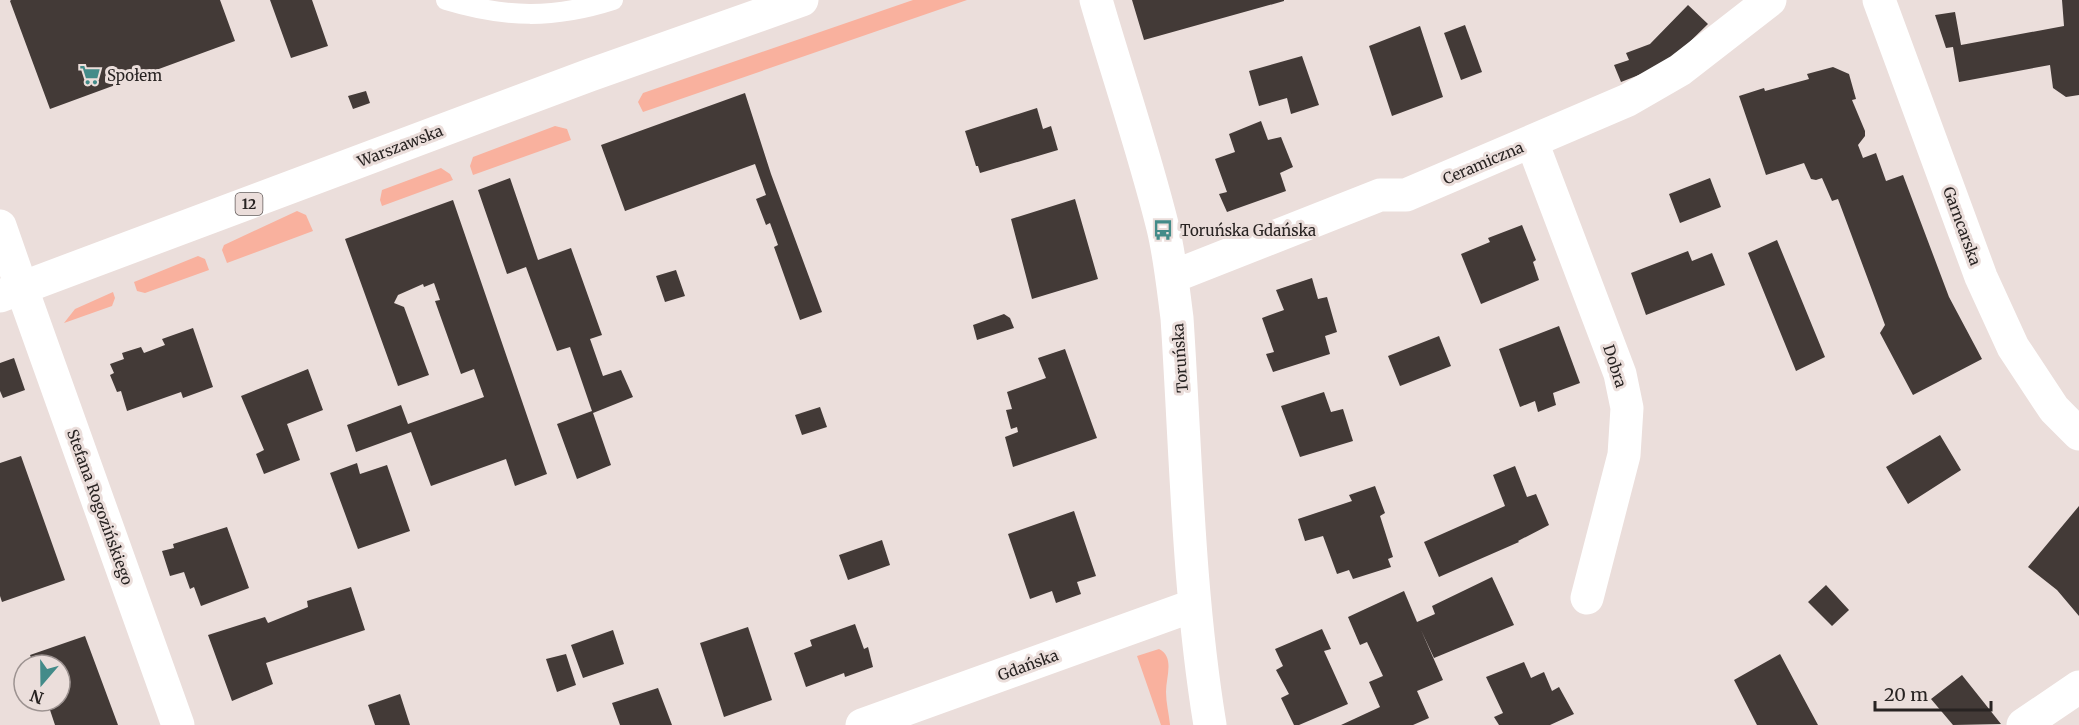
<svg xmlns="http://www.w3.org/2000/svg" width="2079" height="725" font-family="Merriweather,serif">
	<rect width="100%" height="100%" fill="#ebdedb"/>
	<path fill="#f9b19e" d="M913,0H967L643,112L638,102L643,93Z
		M555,126L567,129L571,140L473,175L470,166L473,157Z
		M441,168L450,174L453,180L382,206L380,200L382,190Z
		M297,211L306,215L313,231L227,263L222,250L224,245Z
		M198,256L205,259L209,270L145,293L137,291L134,282Z
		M113,292L115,298L112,306L64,323L75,309Z
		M1159,649C1175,657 1166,677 1166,692C1166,703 1169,714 1170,725H1161L1137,656Z"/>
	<path fill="#433a37" d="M11,0H220L235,41L50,109L10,1Z
		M270,0H312L328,46L291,58Z
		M1132,0H1284V1L1144,40Z
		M2062,0H2079V95L2066,97L2053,88L2050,65L1959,82L1953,47L1946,48L1935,15L1955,12L1961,45L2064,26Z
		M1688,5L1708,24L1667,64L1621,82L1614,65L1629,60L1626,53L1650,44Z
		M1465,25L1482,72L1461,80L1444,33Z
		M1420,26L1443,97L1392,116L1369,46Z
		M1302,56L1319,105L1291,114L1287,98L1259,106L1249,71Z
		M1833,67L1849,74L1856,99L1852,100L1865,131V136L1858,145L1863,158L1876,153L1886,181L1903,175L1949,297L1982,359L1913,395L1880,333L1885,325L1838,199L1832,201L1822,178L1816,180L1811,179L1804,163L1766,175L1739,96L1764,88L1765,91L1809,79L1807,74Z
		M366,91L370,103L353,109L348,96Z
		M745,93L771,174L822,312L800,320L774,247L778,245L770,223L766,225L756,199L766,195L755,164L625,211L601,145Z
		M1037,108L1043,129L1051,126L1058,150L980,173L978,166H976L965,131Z
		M1261,121L1268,140L1281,137L1293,167L1280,173L1286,191L1227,212L1219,194L1227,192L1215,159L1235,152L1229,134Z
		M510,178L538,260L571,248L602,335L590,339L603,376L621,370L633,397L593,413L611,465L577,479L557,424L592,411L570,347L557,351L526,267L507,274L478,190Z
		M1710,178L1721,207L1680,223L1669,194Z
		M1075,199L1098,279L1032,299L1011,219Z
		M453,200L547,474L515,486L506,459L431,486L411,432L356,452L347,425L401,405L408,424L484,397L474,369L461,374L435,301L440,300L434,283L424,287L423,284L398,295L394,303L404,307L429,375L398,386L345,239Z
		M1522,225L1536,260L1533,262L1539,280L1481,304L1461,254L1490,242L1488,238Z
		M1777,240L1825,357L1796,371L1748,253Z
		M1688,251L1692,261L1712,253L1725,285L1646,315L1631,273Z
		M676,270L685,296L665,302L656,276Z
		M1312,278L1318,299L1327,297L1337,332L1325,336L1330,354L1273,372L1266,354L1274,352L1262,318L1284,310L1276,290Z
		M1004,314L1010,318L1014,328L977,340L973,325Z
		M1559,326L1580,383L1553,393L1556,405L1538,412L1535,401L1520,407L1499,349Z
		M193,328L213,387L183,398L181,392L127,411L121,391L117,392L110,375L114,373L110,364L124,359L122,353L141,347L144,353L165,345L162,339Z
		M1439,336L1451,366L1400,386L1388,356Z
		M1065,349L1097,438L1013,467L1005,437L1018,432L1017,427L1011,429L1006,410L1012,409L1007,392L1046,378L1038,358Z
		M14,358L25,390L3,398L0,391V363Z
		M308,369L323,410L287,424L300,460L264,474L256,454L264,450L241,396Z
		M1324,392L1331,412L1343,409L1353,441L1300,457L1281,406Z
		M820,407L827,427L802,435L795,415Z
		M1940,435L1961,470L1908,504L1886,467Z
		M21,456L65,580L2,602L0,596V463Z
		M357,463L360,474L387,465L410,531L358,549L330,473Z
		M1515,466L1527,497L1536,494L1549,525L1518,541L1519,542L1439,577L1424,542L1505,506L1493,475Z
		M1375,486L1385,513L1380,516L1393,557L1388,559L1391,567L1353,579L1349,570L1337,574L1323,536L1305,541L1298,519L1352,501L1349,495Z
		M2079,506V616L2057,590L2028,567Z
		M1074,511L1096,576L1077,582L1081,594L1056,603L1052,591L1030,599L1008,534Z
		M227,527L249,588L201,606L194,587L190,589L184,572L170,576L162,551L174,548L173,544Z
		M882,540L890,565L848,580L839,555Z
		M1492,577L1514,625L1434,658L1421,630L1443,680L1417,691L1429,718L1413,725H1341L1380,707L1369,682L1383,676L1367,642L1360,645L1348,617L1404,591L1417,622L1435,614L1432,606Z
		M1826,585L1849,610L1832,626L1808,602Z
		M351,587L365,630L266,663L273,684L232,701L208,635L265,617L268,623L308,607L307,601Z
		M855,624L864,649L868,647L873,667L845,677L844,673L806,687L794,653L812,646L810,640Z
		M748,627L772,700L724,717L700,643Z
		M1322,629L1331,649L1324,651L1348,704L1299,725H1294L1281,698L1289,694L1276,670L1283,666L1275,649Z
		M613,630L624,664L583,678L571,645Z
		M85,636L118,725H55L47,701H60V665H34L30,655Z
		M566,654L576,685L557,692L546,659Z
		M1780,654L1804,699L1818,725H1757L1734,680Z
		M1524,662L1531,678L1544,672L1552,691L1559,687L1574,714L1550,725H1499L1494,717L1503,713L1486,677Z
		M1962,675L2001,724L1953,725L1931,699Z
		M658,688L672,725H620L612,703Z
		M400,694L410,725H375L368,705Z"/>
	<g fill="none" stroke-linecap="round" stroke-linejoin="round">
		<path stroke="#fff" stroke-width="20" d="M446,0C505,18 554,19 613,0"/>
		<path stroke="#fff" stroke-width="33" d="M1096,0C1118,76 1144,151 1163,228C1170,257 1173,288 1177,318C1186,454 1188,591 1210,725
			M1879,0L1981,277L2013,347L2054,409L2079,434
			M1532,142L1620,374L1627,408L1624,455L1587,598
			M1172,277L1380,195H1406L1628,100L1680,70L1770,0
			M22,289L178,725
			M862,725L1195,605
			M2023,725L2079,687"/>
		<path stroke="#fff" stroke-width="33" d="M0,226L22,289"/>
		<path stroke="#fff" stroke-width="33" d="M0,296L590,75L802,0"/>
	</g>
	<defs>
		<g id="supermarket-bare" transform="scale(1.62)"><path d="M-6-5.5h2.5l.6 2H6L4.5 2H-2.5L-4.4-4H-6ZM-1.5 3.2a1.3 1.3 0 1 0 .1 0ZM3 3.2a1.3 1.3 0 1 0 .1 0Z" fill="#438b89" stroke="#ebdedb" stroke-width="2.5" paint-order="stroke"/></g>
		<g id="bus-bare" transform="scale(1.62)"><path d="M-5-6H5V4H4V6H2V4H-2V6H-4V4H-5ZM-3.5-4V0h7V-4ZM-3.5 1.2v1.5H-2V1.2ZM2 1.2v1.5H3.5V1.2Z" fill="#438b89" stroke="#ebdedb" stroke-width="2.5" paint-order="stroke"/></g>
	</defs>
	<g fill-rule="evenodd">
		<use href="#supermarket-bare" x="90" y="75"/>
		<use href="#bus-bare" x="1163" y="230"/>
	</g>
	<g text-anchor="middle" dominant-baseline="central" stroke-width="6" stroke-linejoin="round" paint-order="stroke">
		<rect fill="#ebdedb" stroke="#625b5a" stroke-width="1.5" x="235.5" y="193" width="27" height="22" rx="4.5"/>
		<g font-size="14" font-weight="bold" fill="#282322">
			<text x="249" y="204">12</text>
		</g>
		<g font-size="15" fill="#282322" stroke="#ebdedb" text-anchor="start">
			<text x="107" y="75">Społem</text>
			<text x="1180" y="230">Toruńska Gdańska</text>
		</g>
		<g font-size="15" fill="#282322" stroke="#ebdedb">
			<text transform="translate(400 146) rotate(-21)">Warszawska</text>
			<text transform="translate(1483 163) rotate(-23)">Ceramiczna</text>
			<text transform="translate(1962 226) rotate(70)">Garncarska</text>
			<text transform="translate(1180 358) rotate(-94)">Toruńska</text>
			<text transform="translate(1615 366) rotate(72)">Dobra</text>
			<text transform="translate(100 507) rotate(70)">Stefana Rogozińskiego</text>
			<text transform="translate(1028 665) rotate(-20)">Gdańska</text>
		</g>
	</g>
	<g transform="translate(42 683) rotate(200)"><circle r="28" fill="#ebdedb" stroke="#9d9391" stroke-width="1.5"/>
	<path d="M0-4.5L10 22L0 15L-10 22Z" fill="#438b89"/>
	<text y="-9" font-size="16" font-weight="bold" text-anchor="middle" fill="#282322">N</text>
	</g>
	<path d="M1875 701v9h116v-9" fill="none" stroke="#282322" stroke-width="3"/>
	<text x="1884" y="701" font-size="18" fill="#282322" stroke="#ebdedb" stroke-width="4.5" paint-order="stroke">20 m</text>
</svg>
